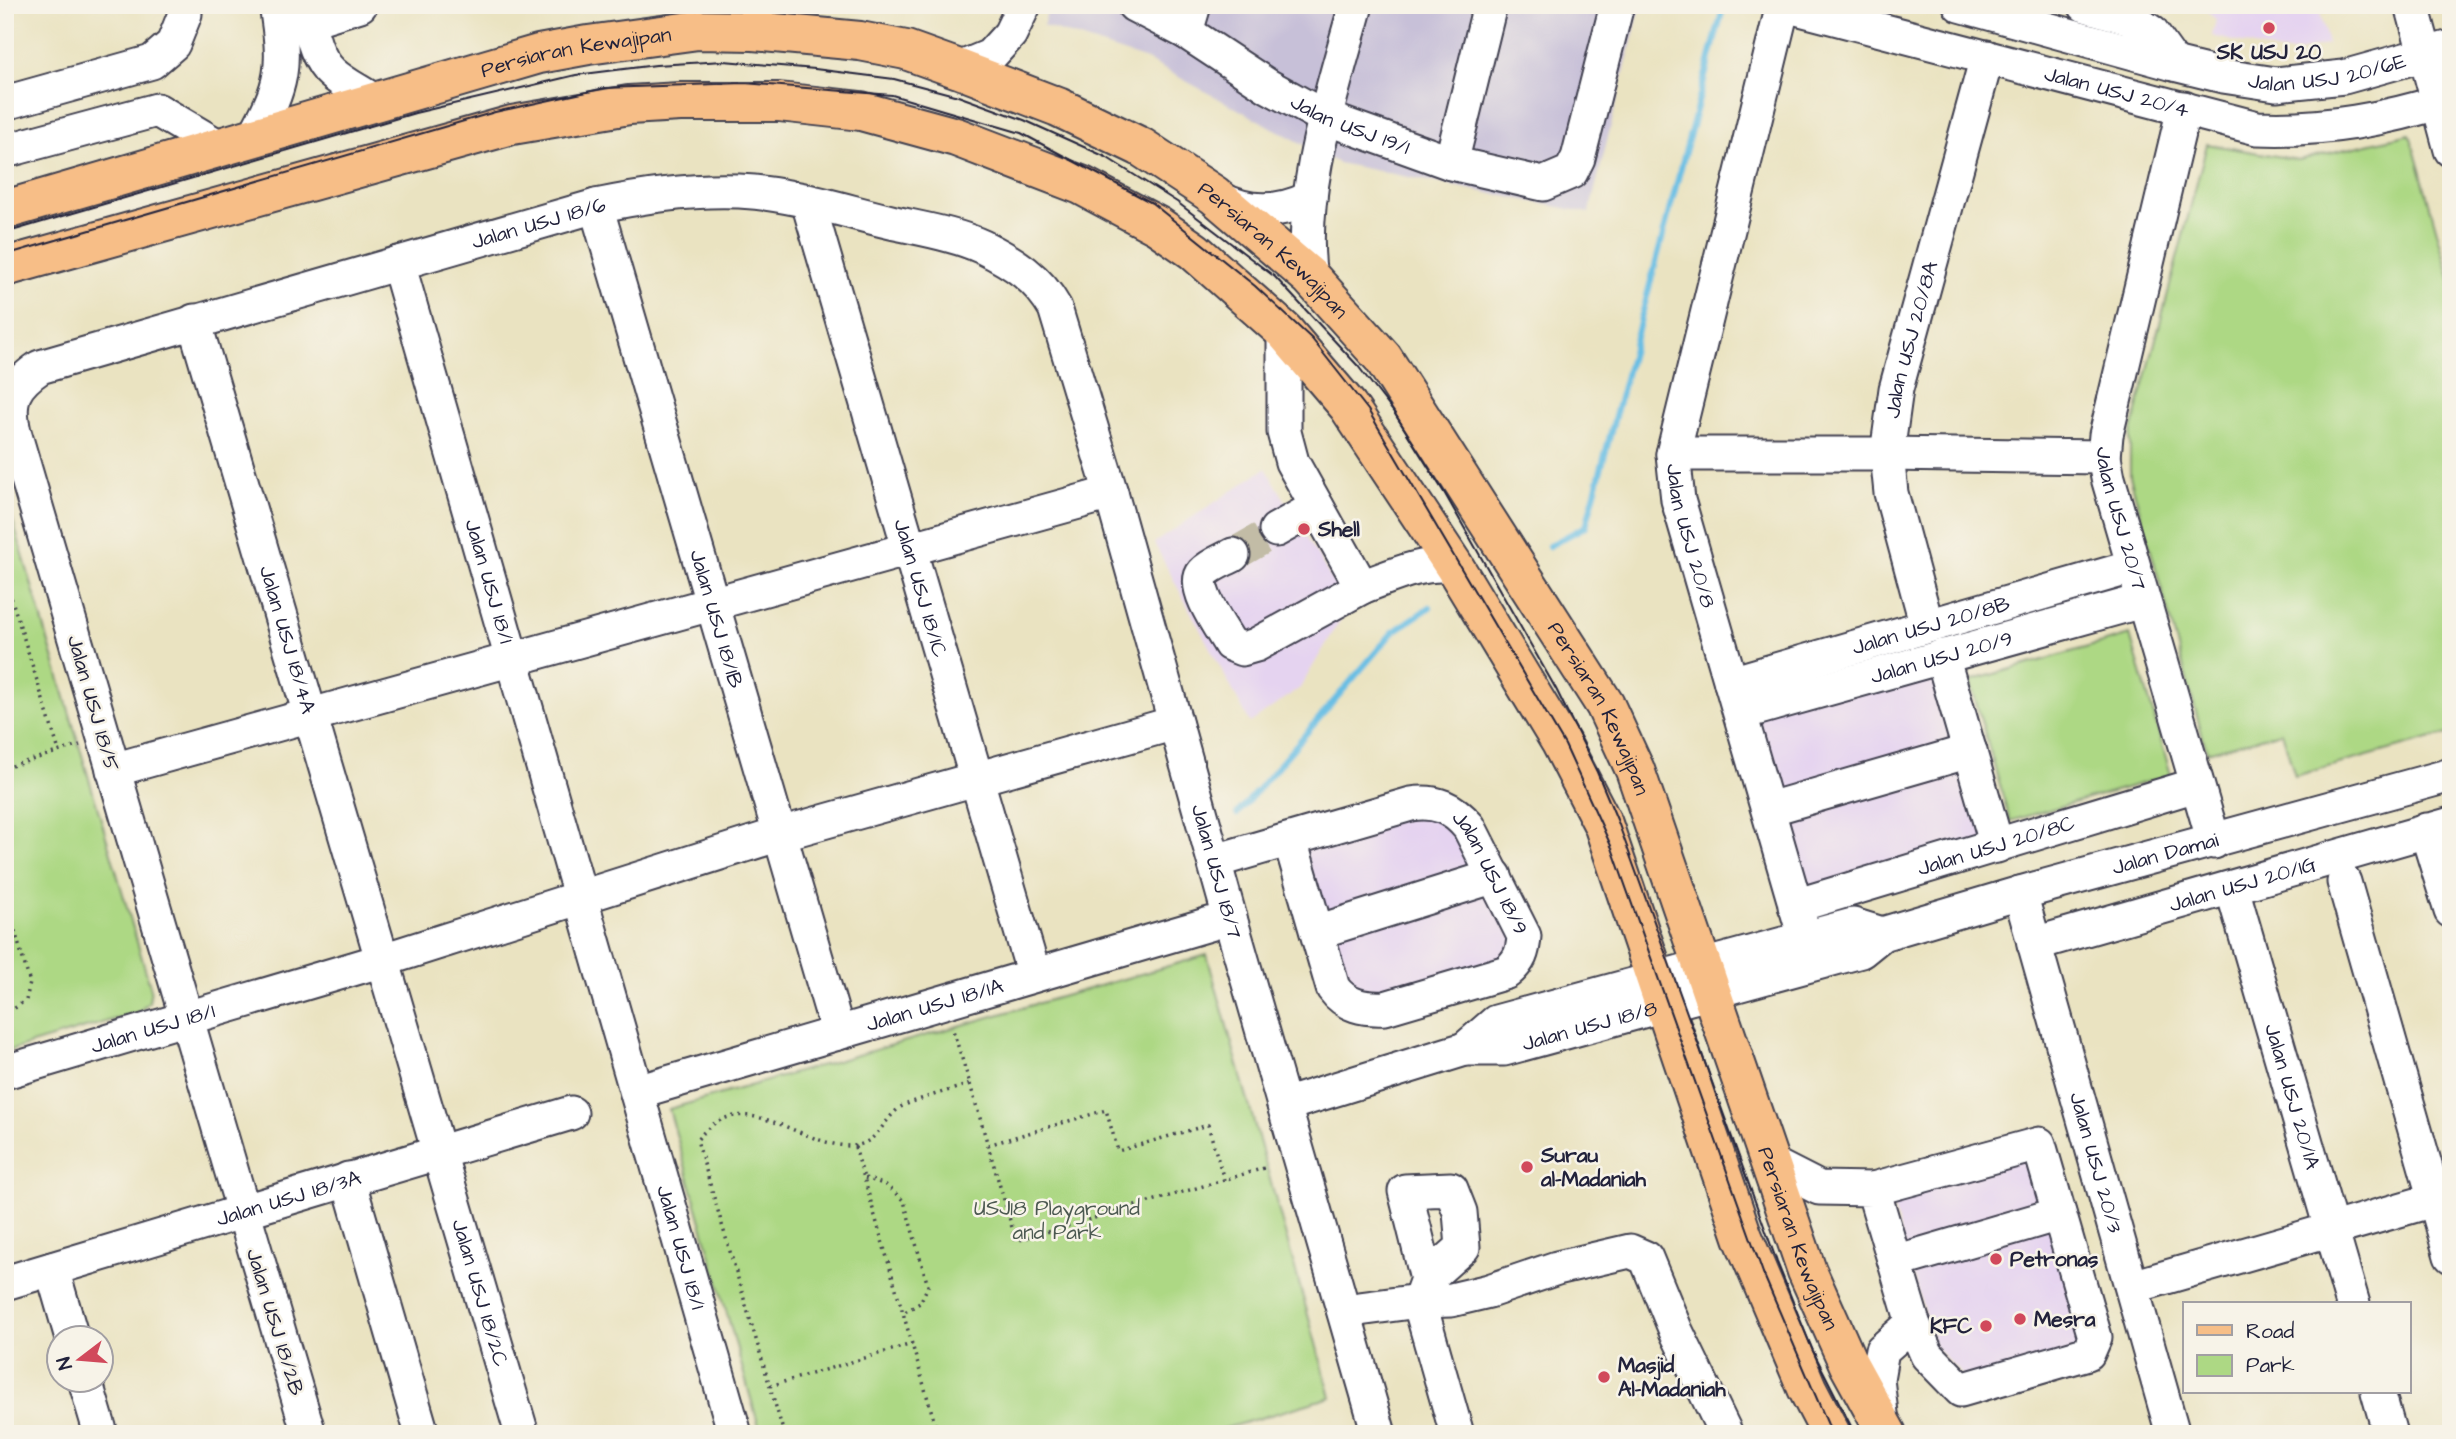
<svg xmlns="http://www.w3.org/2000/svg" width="2456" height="1439" font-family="'Architects Daughter',sans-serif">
	<rect width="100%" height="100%" fill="#f7f3e8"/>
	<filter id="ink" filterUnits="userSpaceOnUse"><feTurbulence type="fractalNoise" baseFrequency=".0143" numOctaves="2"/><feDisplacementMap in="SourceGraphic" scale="14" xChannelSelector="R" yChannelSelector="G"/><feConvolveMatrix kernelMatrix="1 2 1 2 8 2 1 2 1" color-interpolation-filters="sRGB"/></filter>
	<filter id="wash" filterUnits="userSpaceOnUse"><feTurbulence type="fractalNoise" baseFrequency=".00686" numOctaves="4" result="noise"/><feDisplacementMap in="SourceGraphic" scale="28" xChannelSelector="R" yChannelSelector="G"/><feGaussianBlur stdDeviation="1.57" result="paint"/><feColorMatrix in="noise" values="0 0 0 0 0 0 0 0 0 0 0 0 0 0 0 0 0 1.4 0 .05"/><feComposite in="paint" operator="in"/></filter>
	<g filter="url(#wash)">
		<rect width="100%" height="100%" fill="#eae3c1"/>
		<path fill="#e5d3f0" d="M2201,5H2318L2328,44L2299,52H2280L2212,36L2216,20Z
			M1266,468L1348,607L1300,688L1250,723L1154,543Z
			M1942,656L1997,846L1795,906L1741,713Z
			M1420,811L1443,815L1517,935L1513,958L1382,1001L1345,987L1303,846Z
			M2028,1135L2096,1365L1985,1398L1935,1347L1884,1176Z"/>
		<path fill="#c7c0d8" d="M1049,5H1641L1589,213L1338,163L1147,60L1043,26Z"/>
		<path fill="#add884" stroke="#687d60" stroke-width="2" d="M2410,134L2451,282V733L2295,776L2282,732L2207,752L2130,476V438L2207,144L2299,160Z
			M5,494L151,989L149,1002L139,1012L5,1052Z
			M2130,635L2171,775L2010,821L1970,681Z
			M1207,955L1331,1397L1206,1434H761L669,1109Z"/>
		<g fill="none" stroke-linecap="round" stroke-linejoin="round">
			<path stroke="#67bee4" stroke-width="6" d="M1549,546L1586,526L1724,5
				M1237,814L1393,632L1430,607"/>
		</g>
	</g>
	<g filter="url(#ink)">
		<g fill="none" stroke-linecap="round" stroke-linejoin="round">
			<path stroke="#c2bca6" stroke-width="33" stroke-dasharray="33 17" stroke-linecap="butt" d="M1233,555L1276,530"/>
			<g stroke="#403f4f" stroke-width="37">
				<g id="minor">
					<path d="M306,5C309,27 315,58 332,73C344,84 361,92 374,101"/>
					<path id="s1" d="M1134,5L1186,32L1268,86L1326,118L1451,163L1543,184L1571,172L1578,158L1617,5"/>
					<path id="s2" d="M1783,5L1673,454L1678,500L1805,938"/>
					<path id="s3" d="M1785,5L2257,128C2325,131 2386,119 2451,99"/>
					<path id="s4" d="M1960,5L2174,64L2223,76L2276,84L2344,77L2451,47"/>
					<path d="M2085,5L2130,18L2151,32L2174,64"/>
					<path d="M2412,5L2451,150"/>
					<path d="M308,21L360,5"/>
					<path d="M1186,32L1194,5"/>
					<path d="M959,69L990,56L1010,34L1024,5"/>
					<path d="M5,103L152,62L173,44L185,14L184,5"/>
					<path id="s5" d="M2184,108L2106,435L2104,457L2108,478L2214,842"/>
					<path d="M253,139C284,84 286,67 276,5"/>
					<path d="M5,151L157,110L221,148"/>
					<path d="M1451,163L1490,5"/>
					<path d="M1219,198C1248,214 1280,213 1310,198"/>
					<path id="s6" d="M808,202L1034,975"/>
					<path id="s7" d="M596,206L838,1033"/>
					<path id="s8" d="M398,263L735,1434"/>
					<path d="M1310,277C1297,193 1334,87 1356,5"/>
					<path id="s9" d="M194,321L522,1434"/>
					<path d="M1284,331V432L1292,462L1362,587C1392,576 1422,561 1454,566"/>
					<path d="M1673,454H1887L2104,457"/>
					<path d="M1276,530L1317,507"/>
					<path d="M1233,555C1224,560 1210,565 1203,573C1191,587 1222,630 1230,644L1242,649L1256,645L1362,587"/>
					<path id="s10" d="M1927,626L1891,493L1887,454L1896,389L1987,57"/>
					<path d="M1942,656L1997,846"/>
					<path id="s11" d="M1731,683L2132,567"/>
					<path id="s12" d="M1741,713L2142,601"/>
					<path d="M113,770L1111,493"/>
					<path d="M1769,809L1970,751"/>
					<path d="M2426,830L2451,911"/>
					<path id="s13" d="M1215,861L1411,804C1436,800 1453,808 1469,827L1524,936C1523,952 1520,961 1507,972L1385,1008C1364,1009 1346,1006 1333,988L1290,840"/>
					<path d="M2344,882L2451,1256"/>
					<path id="s14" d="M2232,888L2353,1304"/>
					<path id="s15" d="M2020,893L2173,1434"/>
					<path id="s16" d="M1795,906L2196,785"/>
					<path d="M1317,932L1495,876"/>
					<path id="s17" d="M2034,944L2451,824"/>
					<path d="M1465,1049L1496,1022L1853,925L1882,934"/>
					<path id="s18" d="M5,1072L383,960L780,834L1175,723"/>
					<path id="s19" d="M637,1092L1230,918"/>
					<path id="s20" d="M1284,1105L1465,1049H1504L1861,951L1882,934L2020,893L2451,775"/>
					<path d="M1768,1162L1819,1188L1873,1189L1913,1323L1882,1350L1877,1379L1882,1422"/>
					<path d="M348,1179L422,1434"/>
					<path d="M1873,1189L2039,1144L2095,1337L2088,1353L1961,1390L1927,1355L1913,1323"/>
					<path d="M1895,1262L2059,1214"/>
					<path d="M52,1269L72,1338"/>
					<path d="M1427,1279L1463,1247L1460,1212L1451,1189L1405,1191L1427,1279L1419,1301L1457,1434"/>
					<path id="s21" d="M5,1283L571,1113"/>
					<path d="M2132,1287L2451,1195"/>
					<path d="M1344,1311L1419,1301L1451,1300L1489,1291L1557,1268L1630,1251L1646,1258L1676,1331L1726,1434"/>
					<path d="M85,1380L101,1434"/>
					<path d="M2378,1392L2390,1434"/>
					<path id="s22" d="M309,1434L14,432C7,400 12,386 40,367L596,206C643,196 691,189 739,191C790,193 841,210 891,222C921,229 955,234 983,247C1015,263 1038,278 1055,308L1111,493L1230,918L1379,1434"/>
				</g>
			</g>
			<g stroke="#403f4f" stroke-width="42">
				<g id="major">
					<path id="s23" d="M5,210L539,54L588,45L698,30L753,31L860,41L906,50L959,69L1058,107L1141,147L1214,195L1310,277L1383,358L1605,705L1635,770L1807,1271L1849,1365L1887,1434"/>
					<path d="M5,267L512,125L629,105L680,102H779L861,111L956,137L1081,185L1158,226L1194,251L1284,331L1348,406L1454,566L1561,743L1603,824L1743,1237L1807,1388L1831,1434"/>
				</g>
			</g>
			<path stroke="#403f4f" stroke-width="3.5" stroke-dasharray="2 5" stroke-linecap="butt" d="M5,578L59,751
				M5,768L80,745
				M5,897L30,983L26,1000L12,1010L5,1012
				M970,1084L1016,1241L1268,1167
				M988,1145L1106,1110L1118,1151L1208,1125L1224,1180
				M855,1147L938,1434
				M865,1178L886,1185L904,1201L928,1286L920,1303L903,1313
				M770,1386L912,1344
				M784,1434L697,1140C742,1082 797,1145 850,1146C876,1146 881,1123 899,1108C909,1101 955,1089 970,1084L952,1027"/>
			<use href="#minor" stroke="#fff" stroke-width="33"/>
			<use href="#major" stroke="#f7be87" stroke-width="38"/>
			<path stroke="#22223b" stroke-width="2" d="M5,233L415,113L576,75L656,65L724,61L815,69L894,79L958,96L1024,120L1106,157L1177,202L1275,277L1358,366L1395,414L1445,494L1556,689L1597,772L1618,822L1777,1262L1812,1349L1855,1434
				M5,255L495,112L605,88L744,83L892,95L1021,133L1152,203L1255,286L1312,339L1368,410L1565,745L1612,848L1763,1273L1832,1434"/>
		</g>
	</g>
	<g fill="#d1495b" stroke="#f7f3e8" stroke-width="2.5">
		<circle cx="2269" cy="28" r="7"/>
		<circle cx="1304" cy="529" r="7"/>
		<circle cx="1527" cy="1167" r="7"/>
		<circle cx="1996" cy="1259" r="7"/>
		<circle cx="2020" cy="1319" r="7"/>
		<circle cx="1986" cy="1326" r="7"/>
		<circle cx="1604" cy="1377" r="7"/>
	</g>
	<g text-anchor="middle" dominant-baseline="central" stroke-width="5" stroke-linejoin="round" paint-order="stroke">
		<g font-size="21" font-weight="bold" fill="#22223b" stroke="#f7f3e8" text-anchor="start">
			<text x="2269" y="52" text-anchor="middle">SK USJ 20</text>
			<text x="1318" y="529">Shell</text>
			<text x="1541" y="1155">Surau<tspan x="1541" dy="24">al-Madaniah</tspan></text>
			<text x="2010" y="1259">Petronas</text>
			<text x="2034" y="1319">Mesra</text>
			<text x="1972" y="1326" text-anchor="end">KFC</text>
			<text x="1618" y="1365">Masjid<tspan x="1618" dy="24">Al-Madaniah</tspan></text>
		</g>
		<g font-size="21" fill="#22223b" stroke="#f7f3e8">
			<text stroke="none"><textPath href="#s23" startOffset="593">Persiaran Kewajipan</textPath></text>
			<text stroke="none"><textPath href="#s4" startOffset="378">Jalan USJ 20/6E</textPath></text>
			<text stroke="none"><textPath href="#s3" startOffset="343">Jalan USJ 20/4</textPath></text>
			<text stroke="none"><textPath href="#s1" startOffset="248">Jalan USJ 19/1</textPath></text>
			<text stroke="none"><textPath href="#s22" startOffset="1640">Jalan USJ 18/6</textPath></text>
			<text stroke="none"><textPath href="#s23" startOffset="1349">Persiaran Kewajipan</textPath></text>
			<text stroke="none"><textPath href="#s10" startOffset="294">Jalan USJ 20/8A</textPath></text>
			<text stroke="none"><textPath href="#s5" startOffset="422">Jalan USJ 20/7</textPath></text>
			<text stroke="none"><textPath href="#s2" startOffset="546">Jalan USJ 20/8</textPath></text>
			<text stroke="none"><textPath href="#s8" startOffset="331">Jalan USJ 18/1</textPath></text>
			<text stroke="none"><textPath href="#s6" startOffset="402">Jalan USJ 18/1C</textPath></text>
			<text stroke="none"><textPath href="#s7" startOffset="430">Jalan USJ 18/1B</textPath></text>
			<text stroke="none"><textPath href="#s11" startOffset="208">Jalan USJ 20/8B</textPath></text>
			<text stroke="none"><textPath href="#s9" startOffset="332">Jalan USJ 18/4A</textPath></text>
			<text stroke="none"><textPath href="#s12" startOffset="208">Jalan USJ 20/9</textPath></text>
			<text transform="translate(93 703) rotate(74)">Jalan USJ 18/5</text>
			<text stroke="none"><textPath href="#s23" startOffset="1916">Persiaran Kewajipan</textPath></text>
			<text stroke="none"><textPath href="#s16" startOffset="210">Jalan USJ 20/8C</textPath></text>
			<text stroke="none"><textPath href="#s20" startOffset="920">Jalan Damai</textPath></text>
			<text stroke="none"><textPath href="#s22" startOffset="2777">Jalan USJ 18/7</textPath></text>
			<text stroke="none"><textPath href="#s13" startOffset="320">Jalan USJ 18/9</textPath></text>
			<text stroke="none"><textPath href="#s17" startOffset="217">Jalan USJ 20/1G</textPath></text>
			<text stroke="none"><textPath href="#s19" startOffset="310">Jalan USJ 18/1A</textPath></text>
			<text stroke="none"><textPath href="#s20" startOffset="317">Jalan USJ 18/8</textPath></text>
			<text stroke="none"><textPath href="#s18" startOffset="154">Jalan USJ 18/1</textPath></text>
			<text stroke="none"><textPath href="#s14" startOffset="217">Jalan USJ 20/1A</textPath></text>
			<text stroke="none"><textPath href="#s15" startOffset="280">Jalan USJ 20/3</textPath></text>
			<text stroke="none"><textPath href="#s21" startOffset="296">Jalan USJ 18/3A</textPath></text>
			<text stroke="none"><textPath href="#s23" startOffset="2483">Persiaran Kewajipan</textPath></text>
			<text stroke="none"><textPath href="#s8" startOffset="1024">Jalan USJ 18/1</textPath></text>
			<text stroke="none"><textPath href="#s9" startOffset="1013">Jalan USJ 18/2C</textPath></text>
			<text transform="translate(275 1322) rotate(73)">Jalan USJ 18/2B</text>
		</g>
		<g font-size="21" fill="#4c5951" stroke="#f7f3e8">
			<text x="1057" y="1208">USJ18 Playground<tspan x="1057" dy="24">and Park</tspan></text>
		</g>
	</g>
	<rect width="2456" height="1439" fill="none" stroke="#f7f3e8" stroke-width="28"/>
	<rect x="2183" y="1302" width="228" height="91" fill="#f7f3e8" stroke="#a29fa3" stroke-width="2"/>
	<rect x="2197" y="1325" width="35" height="10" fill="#f7be87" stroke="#a29fa3" stroke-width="2"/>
	<text x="2246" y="1338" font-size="21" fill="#22223b">Road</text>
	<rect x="2197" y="1355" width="35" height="21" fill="#add884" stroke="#a29fa3" stroke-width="2"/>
	<text x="2246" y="1372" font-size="21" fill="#22223b">Park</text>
	<g transform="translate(80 1359) rotate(254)"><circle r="33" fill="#f7f3e8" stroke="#a29fa3" stroke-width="2"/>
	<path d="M0-5L12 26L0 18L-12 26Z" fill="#d1495b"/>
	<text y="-10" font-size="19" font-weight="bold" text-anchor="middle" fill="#22223b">N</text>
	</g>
</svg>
